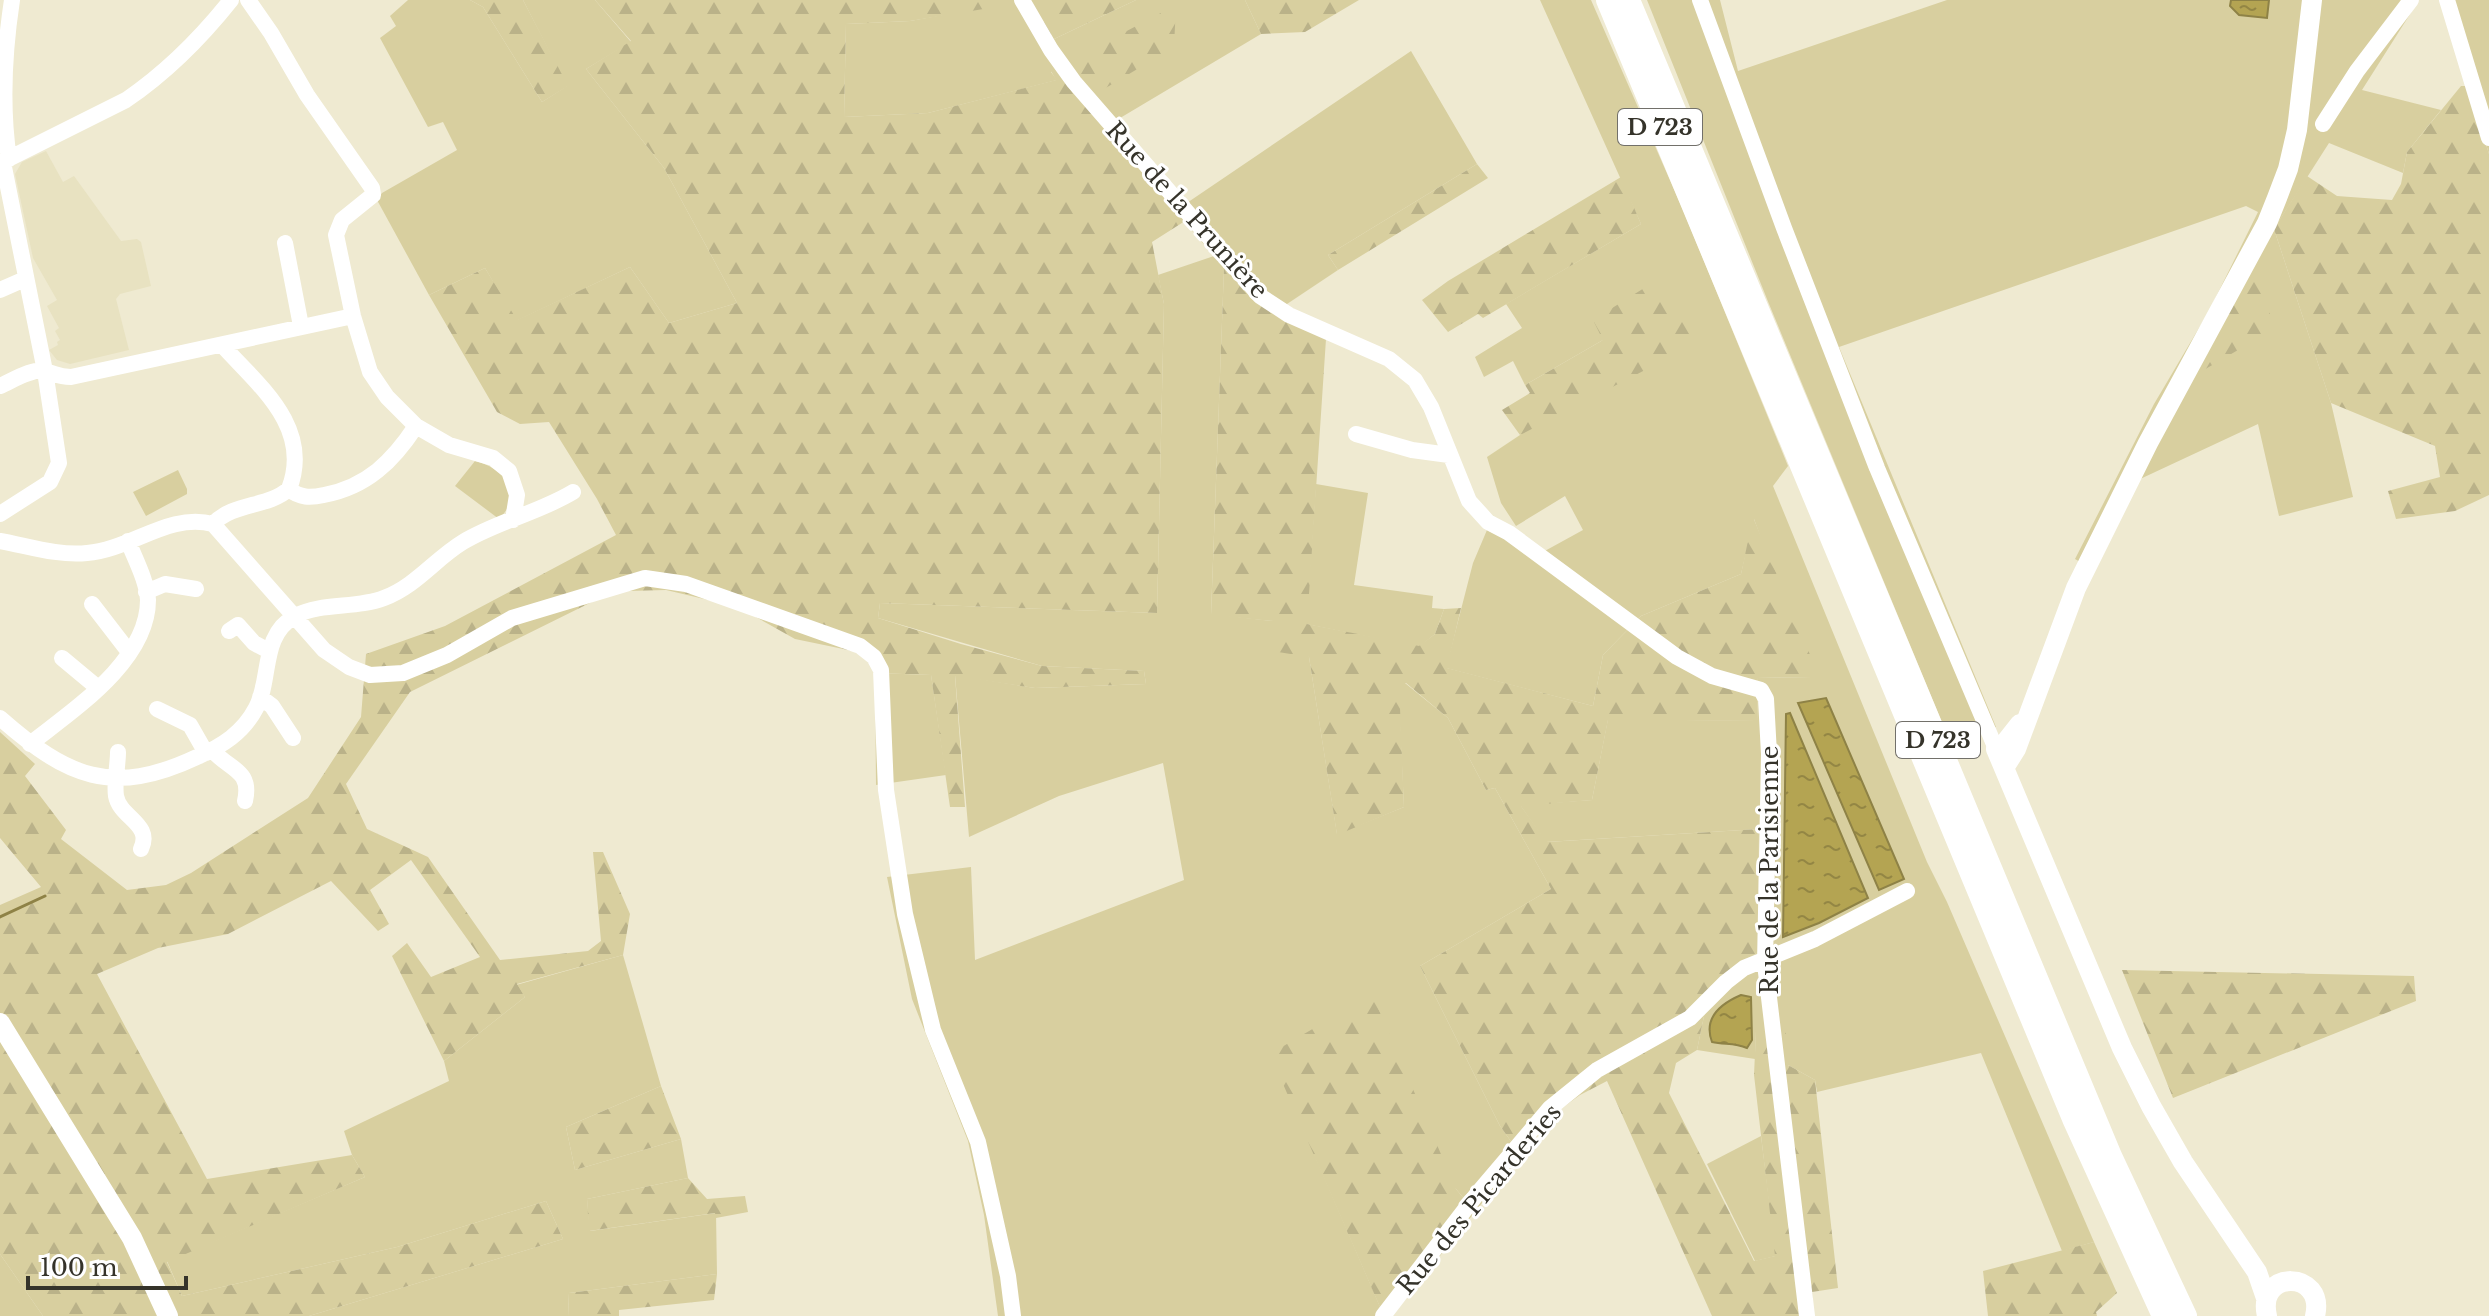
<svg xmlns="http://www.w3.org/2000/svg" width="2489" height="1316" font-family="'Libre Baskerville',serif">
	<defs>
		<pattern id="forest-firs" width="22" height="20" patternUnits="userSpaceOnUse" patternTransform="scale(2)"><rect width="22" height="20" fill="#d8cf9f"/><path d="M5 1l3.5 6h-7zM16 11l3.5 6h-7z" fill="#bab289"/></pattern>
		<pattern id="water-ripples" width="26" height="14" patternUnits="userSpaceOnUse" patternTransform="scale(2)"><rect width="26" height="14" fill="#b4a452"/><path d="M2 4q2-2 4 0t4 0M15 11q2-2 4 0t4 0" fill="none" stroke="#938644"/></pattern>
	</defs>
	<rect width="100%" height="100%" fill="#efead1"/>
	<path fill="#e8e2c1" d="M46,151L63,182L74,176L121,241L137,239L141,242L151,286L120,294L116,299L129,350L70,364L57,360L49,350L58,345L57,342L60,340L55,331L59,328L47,306L57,300L33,258L15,174L22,162Z"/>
	<path fill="#d8cf9f" d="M408,0H470L483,7L542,102L567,86L523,0H595L631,42L586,69L664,168L737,303L669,323L630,267L516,321L485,268L429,295L377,200L382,193L457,150L443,122L428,127L380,38L396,26L390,16Z
		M1025,0L1052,40L1136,0H1245L1261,34L1105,127L1067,65L1051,72L1057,80L928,113L844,117L846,24L910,21Z
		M1540,0H1591L1683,210L1788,466L1773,486L1927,862L1947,902L2094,1242L2062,1251L1981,1053L1817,1092L1815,1080L1788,1065L1756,1031L1755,1059L1697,1050L1710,987L1758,952L1759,829L1546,842L1520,805L1592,800L1608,719L1758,721L1757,677L1812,678L1754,519L1741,574L1641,616L1603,655L1593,706L1446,668L1473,563L1487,530L1512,542L1532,558L1583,530L1565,496L1516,526L1501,503L1487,457L1520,435L1603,340L1525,385L1513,361L1484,377L1475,357L1522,328L1506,304L1641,224Z
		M1647,0H1720L1738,71L1947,0H2419L2362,90L2441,110L2407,152L2403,173L2329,143L2274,229L2331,403L2353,497L2279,516L2258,424L2138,480L2094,570L2075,559L2154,404L2209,311L2258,212L2246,206L1839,347L1996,727L1951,744L1769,304Z
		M2443,0H2489V154Z
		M1411,51L1477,164L1328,255L1338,270L1275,312L1248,297L1224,269L1211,614L1273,621L1309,657L1337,834L1404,807L1398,683H1405L1448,718L1486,790L1495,788L1551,889L1420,966L1500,1126L1520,1154L1475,1212L1456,1189L1271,1054L1384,1316H998L984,1215L968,1141L912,999L887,877L971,867L975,960L1184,880L1163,763L1059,796L969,837L955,675L1035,688L1146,684L1144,671L1042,666L878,618L880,603L1157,613L1164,304L1158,275L1214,256L1175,211Z
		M475,461C504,468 525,493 499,519L455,486Z
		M178,470L187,489V494L146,516L133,492Z
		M1316,484L1368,493L1354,585L1433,596L1432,608L1444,609L1435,634L1419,647L1306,624Z
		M875,673L931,675L946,775L876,785Z
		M623,955L661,1086L566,1127L575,1170L681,1139L688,1178L587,1199L590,1231L716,1213L717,1274L569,1293L568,1316H309L563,1239L546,1201L397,1247L182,1296L167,1261L365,1177L352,1155L344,1131L449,1081L444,1061L525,997L516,985Z
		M1761,1136L1776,1256L1755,1261L1707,1164Z
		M0,1254L43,1316H0Z"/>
	<path fill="url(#forest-firs)" d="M470,0H523L568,86L542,102L483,7Z
		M595,0H1025L1014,4L910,21L846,24L844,117L928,113L1056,80L1051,71L1176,5L1174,47L1084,101L1185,221L1152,242L1164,304L1157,613L880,603L878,618L961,644L1042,666L1144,671L1146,684L1035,688L955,676L965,807H950L931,675L875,673L869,660L853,651L795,639L738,607L666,590L627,591L608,594L410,692L346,784L367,829L428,857L500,960L588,951L601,941L593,852H603L630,914L623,955L517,984L525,997L444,1061L392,956L407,943L431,977L480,957L411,860L370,890L389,924L378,931L331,881L228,934L158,948L97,974L207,1179L352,1155L365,1177L167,1262L182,1296L397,1247L546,1201L563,1239L309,1316H43L0,1254V905L41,887L0,838V732L35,764L25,776L66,830L61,839L127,890L166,885L191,873L308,798L361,717L366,654L445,626L616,535L597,499L549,422L520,424L497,412L429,295L485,268L517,320L630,267L669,323L737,303L664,168L586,69L631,41Z
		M1028,0H1136L1052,40Z
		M1245,0H1359L1305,32L1261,34Z
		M2461,86H2468L2489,154V495L2455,511L2396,519L2388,491L2440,477L2435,446L2331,403L2274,229L2307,176L2337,196L2392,200L2401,184L2407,152Z
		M1477,164L1488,178L1338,270L1328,255Z
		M1621,177L1641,224L1483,318L1478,314L1448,332L1422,300L1448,281Z
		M2256,262L2274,329L2190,378Z
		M1224,268L1249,297L1326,339L1307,624L1419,646L1435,634L1444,609L1461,608L1447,668L1593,706L1603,655L1641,616L1741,574L1753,517L1818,674L1812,678L1757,677L1758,721L1608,720L1592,800L1521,806L1547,842L1759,829L1758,952L1710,987L1697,1050L1676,1063L1669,1093L1754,1261L1775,1256L1754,1075L1756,1031L1785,1021L1788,1065L1815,1080L1838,1288L1812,1292L1814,1316H1712L1607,1081L1580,1095L1547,1119L1520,1154L1500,1126L1420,966L1551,889L1495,788L1486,790L1448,718L1406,683H1399L1404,807L1337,835L1309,657L1272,651L1273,621L1211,615Z
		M1665,275L1695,344L1520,435L1502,410L1530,393L1525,385L1603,340L1593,320Z
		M2122,970L2414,976L2416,1001L2173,1098Z
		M1372,994L1456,1189L1475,1212L1392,1316H1384L1376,1298L1270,1054Z
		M661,1086L681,1139L575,1170L566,1127Z
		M688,1178L707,1199L745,1196L748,1212L716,1218L715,1213L589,1231L587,1199Z
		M2094,1242L2117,1293L2096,1312L2097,1316H1988L1983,1271Z
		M717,1274L714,1300L619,1310V1316H568L569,1293Z"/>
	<path fill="url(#water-ripples)" stroke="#8e8246" stroke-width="2" d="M2231,0H2269L2267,18L2239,15L2230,6Z
		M1826,698L1904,879L1879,890L1798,703Z
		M1790,713L1868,898L1819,923L1783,937L1786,714Z
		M1741,995L1751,997L1752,1040L1747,1048C1734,1042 1725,1045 1712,1042C1703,1018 1720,1004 1741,995Z"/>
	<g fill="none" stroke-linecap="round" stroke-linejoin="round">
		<path stroke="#8e8246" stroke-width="3" d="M0,917L45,896"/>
		<path stroke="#fff" stroke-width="16" d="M248,0L271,33L307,95L372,188L373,195L342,220L336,235L353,316L370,372L387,397L416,426L449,445L493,458L509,471L517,495L513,520
			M1022,0L1051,50L1074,82L1260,296L1289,315L1389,359L1415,380L1431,407L1469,501L1488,522L1509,533L1677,657L1712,676L1761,690L1766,699L1769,754L1765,964L1807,1316
			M1700,0L1784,228L1877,468L1996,749
			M2447,0L2489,138
			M2323,124L2357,71L2411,0
			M9,159C1,106 4,53 12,0
			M0,163L126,100C167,72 200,39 231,0
			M285,243L301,326
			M0,290L25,279
			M222,345C258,385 313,427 289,489
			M0,386C12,381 32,368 45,371C57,374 57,377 71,377L353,316
			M1356,434L1412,450L1449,455
			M0,514L50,482L59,463L45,371L3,162
			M213,524C234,502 267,508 289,489C300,498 310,498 324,495C367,487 393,461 416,426
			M0,541C28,546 58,556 87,553C130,550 169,512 213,524L324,650L349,667L370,675L403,673L447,655L512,618L645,578L686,584L860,646L874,657L881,670L886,790L905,914L933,1030L978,1142L1008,1276L1013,1316
			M146,592L165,584L196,589
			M92,604L129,652
			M229,631L238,625L254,643L269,651
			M62,658L98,688
			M260,697L272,706L293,738
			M157,709L190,725L206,753
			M0,718C67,777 112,797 197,757C222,746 243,733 256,708C272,678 260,636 295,616C322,602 356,609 384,598C416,586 435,559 463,542C498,521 538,513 573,492
			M30,744C73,710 148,661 148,600C147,581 135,559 128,541
			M213,751C230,770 252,770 245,801
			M118,752C118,765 114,783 116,796C120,818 153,824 141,849
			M1383,1316L1477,1194L1550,1108L1597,1070L1690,1018L1726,982L1744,968L1815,939L1907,891"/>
		<path stroke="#fff" stroke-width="20" d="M2020,724L2005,743L1996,749L2122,1048L2151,1106L2183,1162L2257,1272L2266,1298
			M2004,768L2016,749L2076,588L2148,443L2267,223L2277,198L2288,169L2297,130L2312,0
			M0,1023L132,1238L168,1316
			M2267,1316C2256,1269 2326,1270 2315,1316"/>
		<path stroke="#fff" stroke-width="22" d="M1607,0L2074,1121L2163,1316
			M1629,0L2111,1156L2186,1316"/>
	</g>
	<g text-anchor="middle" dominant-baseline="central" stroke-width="6" stroke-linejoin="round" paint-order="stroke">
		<g fill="#fff" stroke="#72706a" stroke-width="2">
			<rect x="1618" y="109" width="84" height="36" rx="6"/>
			<rect x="1896" y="722" width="84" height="36" rx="6"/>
		</g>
		<g font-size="22" font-weight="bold" fill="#35332a">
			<text x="1660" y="127">D 723</text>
			<text x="1938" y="740">D 723</text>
		</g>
		<g font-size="24" fill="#35332a" stroke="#fff">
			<text transform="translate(1187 210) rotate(48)">Rue de la Prunière</text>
			<text transform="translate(1769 870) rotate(-90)">Rue de la Parisienne</text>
			<text transform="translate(1479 1199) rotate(-50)">Rue des Picarderies</text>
		</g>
	</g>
	<path d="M28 1276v12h158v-12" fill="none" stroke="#35332a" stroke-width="4"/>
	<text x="40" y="1276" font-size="24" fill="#35332a" stroke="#ffffff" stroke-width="6" paint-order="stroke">100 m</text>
</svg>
